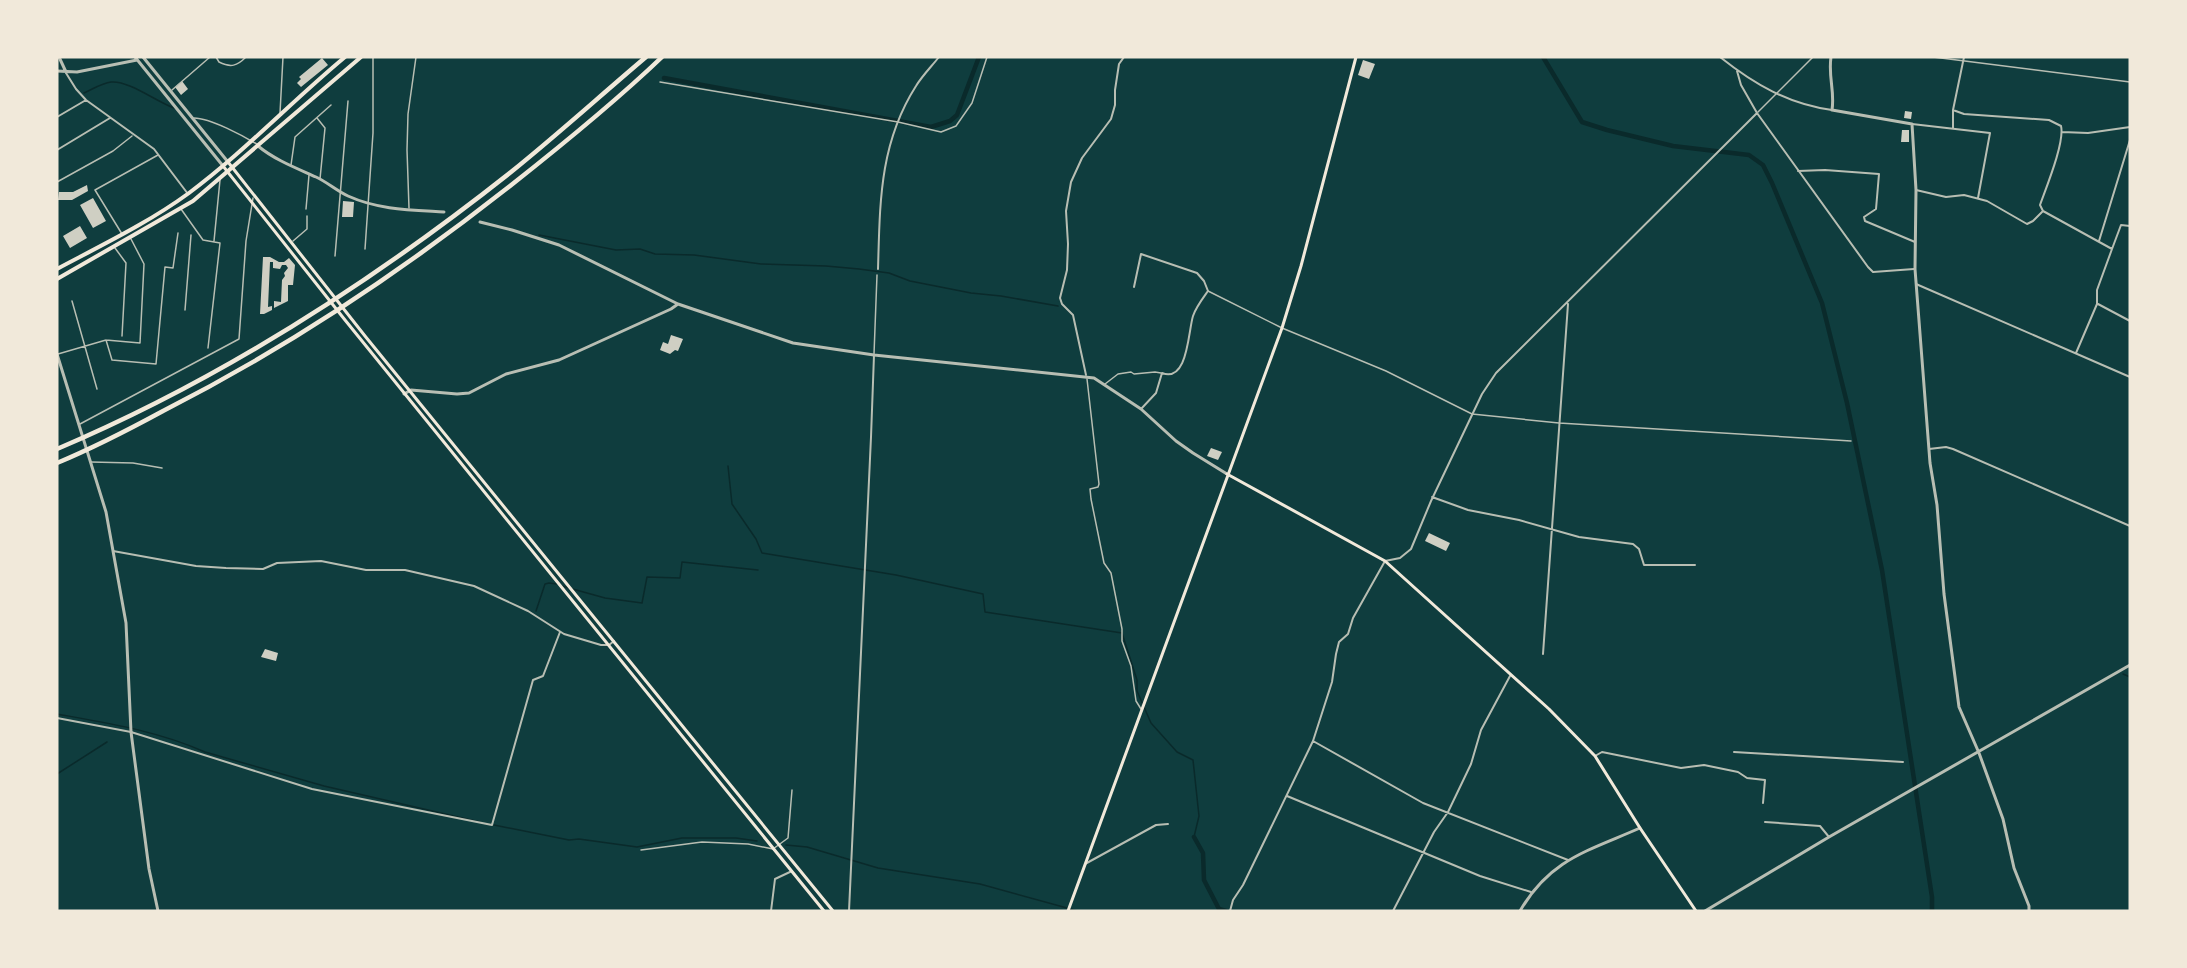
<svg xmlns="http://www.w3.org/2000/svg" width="2187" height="968" font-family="Overpass,sans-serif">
	<rect width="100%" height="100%" fill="#0f3d3e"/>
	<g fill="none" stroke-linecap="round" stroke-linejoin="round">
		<path stroke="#0a2a2b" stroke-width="1.5" d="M84,93C93,89 102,83 111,82C128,80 157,102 174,108
			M539,235L616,250L640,249L655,254L694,255L761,264L826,266L859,269L889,273L910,281L971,293L1001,296L1058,306
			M728,466L732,504L756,539L762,553L896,575L983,594L985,612L1122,633L1137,680V691L1151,723L1177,752L1193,760L1199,816L1194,837
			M562,586L605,598L642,603L647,577L680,578L682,562L758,570
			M536,611L545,584L549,583L557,584
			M2123,674L2130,677
			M57,714C107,723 158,731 205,752L324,786L480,822
			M57,774L107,742
			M494,825L569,840L579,839L637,847L682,838H736L757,841
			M786,845L807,847L878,868L980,884L1078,911"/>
		<path stroke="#0a2a2b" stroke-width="4.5" d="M1543,57L1582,122L1607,130L1673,146L1749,155L1763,165L1772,183L1822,303L1847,403L1882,570L1932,897V911
			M664,78L931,127L950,121L957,115L979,57
			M1194,837L1203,853L1204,880L1219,909L1226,911"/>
	</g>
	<path fill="#cfcfc3" d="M322,58L328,65L301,87L297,83L301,79L299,77Z
		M1363,60L1375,64L1369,79L1358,75Z
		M182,81L188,89L181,95L175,87Z
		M1905,111L1912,112L1911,119L1904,118Z
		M1902,130H1909V142H1901Z
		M87,185L88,191L72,200H58L59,192H73Z
		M93,198L106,221L93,228L80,205Z
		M343,201L354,202L353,217H342Z
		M80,226L87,238L70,248L63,236Z
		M263,257H270L279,262H284L289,258L295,265L293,285H288V301L274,308V301L281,302L282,280L285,276L284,273L288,268L286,265H282L280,269L273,268V262H270L268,307L272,306V310L264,314H260Z
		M671,335L683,339L678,351L675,350L670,354L660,350L663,342L668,344Z
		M1211,448L1222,452L1218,460L1207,456Z
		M1429,533L1450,543L1446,551L1425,541Z
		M265,649L278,653L276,661L261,657Z"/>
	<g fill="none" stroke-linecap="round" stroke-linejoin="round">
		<path stroke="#b8beb3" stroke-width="1.5" d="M216,57L219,62C231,68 237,66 246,57
			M1933,57L2130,82
			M660,82L898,122L941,132L956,126L972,103L987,57
			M172,90L210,57
			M1758,112L1813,57
			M280,113L283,57
			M194,118C210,118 244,136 258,145
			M317,118L325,128L320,179
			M291,165L295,137L331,105
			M57,182L113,151L132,136
			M409,208L407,150L408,114L416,57
			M181,209L203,240L220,243L208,348
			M306,209L309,175
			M122,234L95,190L158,155
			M214,241L220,180
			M293,241L307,229V216
			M115,248L126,263L122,336
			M365,249L373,133V57
			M335,256L348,101
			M1208,291L1282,328L1386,371L1472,414L1559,423L1851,441
			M72,301L97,389
			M185,310L191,235
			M106,340L112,360L156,364L165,267L173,268L178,233
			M58,354L106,340L140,343L144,264L131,239
			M874,354L877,275
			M1087,379L1099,484L1098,487L1090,489L1091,499L1104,563L1111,573L1122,629V641L1131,666L1136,701L1141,709
			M1105,384L1118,374L1131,372L1134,374L1155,372L1161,373
			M80,424L239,339L246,241L253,198
			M91,462L133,463L162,468
			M641,850L702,842L748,844L773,849L788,838L792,790"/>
		<path stroke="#b8beb3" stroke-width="2" d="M1720,57C1754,84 1788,104 1832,110
			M1737,71L1741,85L1757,113L1868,267L1873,272L1914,269
			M66,73L76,89L86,100L154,149L188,194
			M1953,110L1964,114L2049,120L2061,126C2065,142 2046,188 2040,205L2043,211
			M57,117L86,100
			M1912,124L1990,133L1978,198
			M1953,128V110L1964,57
			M2062,132L2088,133L2130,127
			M57,150L110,118
			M1798,171L1825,170L1879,174L1876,209L1864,217L1865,221L1915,242
			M1916,190L1946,197L1964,195L1987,201L2027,224L2033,221L2043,211L2112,249L2097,290V304L2076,353
			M2099,241L2130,140
			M2112,249L2121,225L2130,226
			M878,269C880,204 879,144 916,86C922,76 931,67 939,57
			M1916,284L2130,377
			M1134,287L1141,254L1197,273L1204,281L1208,291C1203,298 1196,307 1193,316C1188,332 1188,383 1162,373L1156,393L1141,409
			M2098,304L2130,321
			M1086,375L1073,315L1062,304L1060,298L1067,270L1068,244L1066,211L1071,182L1082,158L1111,119L1115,105V90L1119,64L1124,57
			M1929,449L1946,447L1953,449L2130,526
			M1432,497L1468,510L1519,520L1579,537L1633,544L1639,549L1644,565H1695
			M113,551L196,566L226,568L263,569L277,563L321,561L366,570H405L474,586L528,611L564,634L601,645H609L614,641
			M1543,654L1568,304
			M57,718L131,732L312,789L492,825L533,680L543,676L560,632
			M1313,741L1423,803L1568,860
			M1734,752L1903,762
			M1595,756L1602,752L1681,768L1704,765L1738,772L1747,778L1765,780L1763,803
			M1287,796L1480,876L1531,892
			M1765,822L1820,826L1829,837
			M1085,864L1156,825L1168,824
			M771,911L775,879L792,871
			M849,911L871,437L874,355
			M1230,911L1233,900L1243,885L1313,741L1332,682L1336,654L1339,642L1348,634L1353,618L1385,561L1400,558L1411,549L1431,501L1482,394L1496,373L1757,113
			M1393,911L1434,832L1448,812L1471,764L1481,730L1510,676"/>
		<path stroke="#b8beb3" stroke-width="3" d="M59,57L66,72
			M135,57L223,166
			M143,57L228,162
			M1831,57C1828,77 1835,91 1832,110L1912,124L1916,190L1915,269L1930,463L1937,505L1944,594L1959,707L1979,753L2003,819L2014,868L2029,906V911
			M57,71L77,72L137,60
			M258,146C275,160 296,168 316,177C327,182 337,191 348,196C379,210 411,210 444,212
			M480,222L512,230L559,245L678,304L793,343L874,355L1094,378L1141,409L1176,441L1193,453L1227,474
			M57,354L106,512L126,623L131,732L149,869L158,911
			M404,394L411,390L457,394L469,393L506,374L559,360L671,309L678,304
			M1520,911C1550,859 1588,851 1640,828
			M1705,911L1829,837L2130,665"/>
		<path stroke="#f1e9da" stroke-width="3" d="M228,162L365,336L833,911
			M223,166L345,320L824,911
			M1227,474L1385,561L1549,709L1595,756L1640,828L1696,911
			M1068,911L1282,328L1301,266L1356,57"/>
		<path stroke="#f1e9da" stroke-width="4" d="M57,269C102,245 148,223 189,193C244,152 292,101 345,57
			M57,279L193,201L361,57"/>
		<path stroke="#f1e9da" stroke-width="4.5" d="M57,449C220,380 372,282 511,172C557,135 601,95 646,57
			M57,463C93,448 128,430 163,411C287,348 401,272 510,186C562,145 614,103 662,57"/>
	</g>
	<rect width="2187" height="968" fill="none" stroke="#f1e9da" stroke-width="117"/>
</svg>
